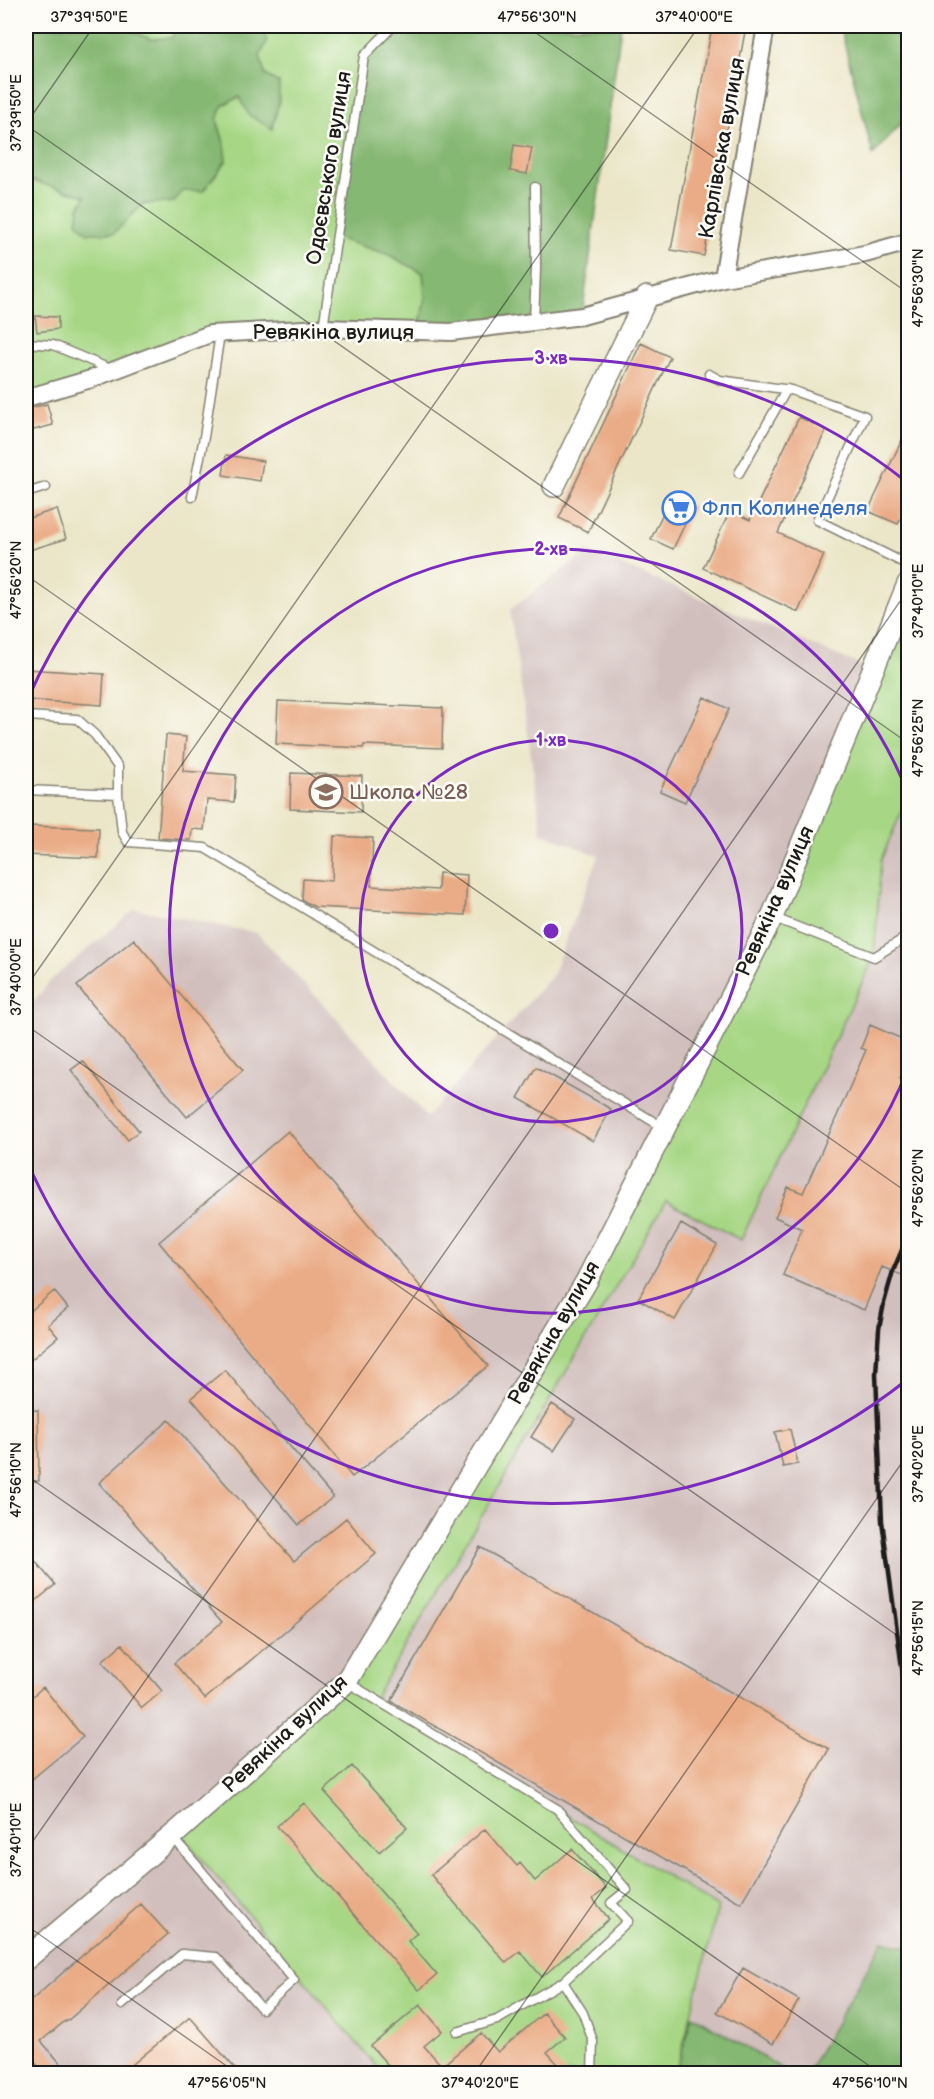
<svg xmlns="http://www.w3.org/2000/svg" width="934" height="2099" font-family="'Balsamiq Sans',sans-serif">
	<rect width="100%" height="100%" fill="#fdfcf7"/>
	<filter id="ink" filterUnits="userSpaceOnUse"><feTurbulence type="fractalNoise" baseFrequency=".0167" numOctaves="2"/><feDisplacementMap in="SourceGraphic" scale="12" xChannelSelector="R" yChannelSelector="G"/><feConvolveMatrix kernelMatrix="1 2 1 2 8 2 1 2 1" color-interpolation-filters="sRGB"/></filter>
	<filter id="wash" filterUnits="userSpaceOnUse"><feTurbulence type="fractalNoise" baseFrequency=".008" numOctaves="4" result="noise"/><feDisplacementMap in="SourceGraphic" scale="24" xChannelSelector="R" yChannelSelector="G"/><feGaussianBlur stdDeviation="1.35" result="paint"/><feColorMatrix in="noise" values="0 0 0 0 0 0 0 0 0 0 0 0 0 0 0 0 0 1.4 0 .05"/><feComposite in="paint" operator="in"/></filter>
	<g filter="url(#wash)">
		<rect width="100%" height="100%" fill="#ebe6c8"/>
		<path fill="#d1bfbd" d="M588,551L872,670L772,917L586,1282L346,1682L178,1831L382,2073H26V1012L50,981L135,909L257,933L427,1117L552,976L599,856L542,833L510,610Z
			M908,796V1947L883,1941L807,2073H789L692,2015L718,1907L374,1699L667,1201L741,1240L874,957L881,860Z"/>
		<path fill="#a7d785" stroke="#627a50" stroke-width="1.5" d="M122,26H177L172,38L150,39L122,27Z
			M261,26H393L336,237L387,254L424,273L425,298L419,331L210,334L26,397V179L86,196L79,207L122,225L143,204L174,202L182,191H203L226,161L224,143L217,120L223,105L239,97L249,115L279,84L265,75L260,56Z
			M908,584V796L881,860L874,957L741,1240L666,1201L375,1698L718,1907L676,2073H382L178,1831L346,1682L586,1282L772,917Z"/>
		<path fill="#85b872" stroke="#506a47" stroke-width="1.5" d="M26,26H122V27L150,39L172,38L177,26H261L267,41L260,56L265,75L279,83V102L272,129L249,115L239,97L223,105L217,120L224,143L226,161L203,191H182L174,202L143,204L114,233H87L77,222L79,207L86,196L26,179Z
			M393,26H621L582,316L419,331L425,298L423,273L387,254L336,238L364,56Z
			M840,26H906L908,49V116L873,155Z
			M883,1941L908,1947V2073H807Z
			M692,2015L789,2073H676Z"/>
		<g id="blocks">
			<path fill="#eaac86" d="M712,26H746L704,256L671,250Z
				M514,145L532,148L527,174L510,171Z
				M35,316L58,317V329L37,332Z
				M641,343L670,357L588,532L559,518Z
				M47,404L53,425L26,432V409Z
				M799,417L826,430L778,533L824,555L798,612L703,568L730,511L750,520Z
				M909,425V501L898,524L868,511Z
				M226,455L263,461L260,481L223,475Z
				M671,496L693,507L673,549L651,539Z
				M57,509L66,539L26,551V519Z
				M26,669L104,674L102,705L26,700Z
				M704,697L729,709L685,802L660,791Z
				M278,701L443,708L442,748L364,745L363,748L276,744Z
				M166,735L186,737L183,771L236,775L234,802L207,800L204,830L192,829L191,840L158,838Z
				M291,773L362,776L361,812L290,809Z
				M26,826L99,828L98,858L26,855Z
				M334,836L373,838L371,886L438,890L439,873L467,875L465,915L315,907L302,900L303,879L332,881Z
				M134,939L243,1070L187,1117L77,986Z
				M870,1025L909,1042V1059L900,1078L909,1082V1278L882,1267L864,1310L783,1275L802,1229L775,1217L788,1187L803,1193L866,1050L861,1048Z
				M83,1061L139,1131L128,1140L71,1070Z
				M536,1067L611,1109L593,1141L518,1098Z
				M288,1131L488,1366L352,1477L159,1242Z
				M681,1224L717,1245L675,1320L638,1299Z
				M54,1291L68,1308L48,1325L58,1337L26,1364V1315Z
				M225,1370L333,1497L299,1525L191,1398Z
				M552,1404L575,1419L554,1451L531,1437Z
				M38,1410L39,1481H26V1411Z
				M169,1420L294,1561L346,1518L376,1554L205,1699L174,1663L222,1622L99,1483Z
				M790,1429L798,1464L783,1467L775,1432Z
				M480,1547L829,1749L741,1903L391,1701Z
				M26,1550L55,1585L26,1609Z
				M122,1644L162,1691L142,1708L102,1661Z
				M43,1687L83,1737L26,1784V1702Z
				M352,1766L407,1828L379,1852L324,1791Z
				M304,1803L417,1933L408,1941L437,1975L419,1990L277,1826Z
				M485,1829L517,1866L520,1863L535,1881L572,1849L606,1888L593,1899L609,1919L542,1977L520,1951L506,1963L431,1875Z
				M141,1904L168,1934L66,2022L65,2021L41,2041L69,2073H44L26,2052V2005Z
				M743,1968L799,2000L773,2044L717,2012Z
				M420,2005L442,2031L424,2046L442,2066L481,2033L498,2052L544,2013L565,2037L547,2052L566,2073H395L371,2046Z
				M190,2017L239,2073H202L197,2068L191,2073H122Z"/>
		</g>
	</g>
	<g filter="url(#ink)">
		<use href="#blocks" fill-opacity="0" stroke="#848172" stroke-width="1.5"/>
		<g fill="none" stroke-linecap="round" stroke-linejoin="round">
			<g stroke="#848172" stroke-width="11">
				<path id="service" d="M534,322L536,268L535,187
					M323,328L364,56L393,26
					M26,343L53,345L110,369
					M709,374L720,380L791,390L865,416L817,520L908,565
					M739,473L787,389
					M26,493L46,487
					M192,497L204,437L220,334
					M26,716L77,719L95,735L118,767V794L122,832L128,842L205,848L664,1128
					M26,790L118,794
					M772,917L874,957L908,936
					M347,1682L557,1809L627,1890L611,1903L628,1921L563,1982L497,2020L457,2032
					M563,1982L583,2013L593,2041L592,2074
					M122,2005L182,1954L216,1957L262,2009L294,1980L172,1836"/>
			</g>
			<g stroke="#848172" stroke-width="20">
				<path id="minor" d="M723,278L766,26
					M26,398L91,379L210,334L323,328L451,332L582,316L723,278L865,254L908,242"/>
			</g>
			<g stroke="#848172" stroke-width="24">
				<path id="tertiary" d="M554,486L647,297
					M26,1959L178,1831L346,1682L586,1282L772,917L908,584"/>
			</g>
			<use href="#service" stroke="#fff" stroke-width="8"/>
			<use href="#minor" stroke="#fff" stroke-width="16"/>
			<use href="#tertiary" stroke="#fff" stroke-width="21"/>
			<path stroke="#1c1c1c" stroke-width="4.5" d="M908,1236L893,1271L884,1303L879,1329L876,1374L882,1521L908,1712"/>
		</g>
	</g>
	<path fill="none" stroke="#1c1c1c" stroke-width="1.5" stroke-opacity="0.45" d="M526,26L908,293M26,124L94,26M26,125L908,743M26,575L908,1193M26,987L699,26M26,1025L908,1643M26,1475L881,2074M26,1851L908,590M26,1925L238,2074M474,2074L908,1454"/>
	<g fill="none" stroke="#7b2cbf" stroke-width="3">
		<circle cx="551" cy="931" r="191"/>
		<path d="M908 1068A382 382 0 1 1 908 794"/>
		<path d="M908 1379A573 573 0 0 1 26 1159M26 703A573 573 0 0 1 908 483"/>
	</g>
	<defs>
		<g id="supermarket-ring" transform="scale(1.725)"><circle r="9.5" fill="#fdfcf7" stroke="#3f7fe0" stroke-width="1.5"/><path d="M-6-5.5h2.5l.6 2H6L4.5 2H-2.5L-4.4-4H-6ZM-1.5 3.2a1.3 1.3 0 1 0 .1 0ZM3 3.2a1.3 1.3 0 1 0 .1 0Z" fill="#3f7fe0"/></g>
		<g id="school-ring" transform="scale(1.725)"><circle r="9.5" fill="#fdfcf7" stroke="#8d6e63" stroke-width="1.5"/><path d="M0-5L7-2L0 1L-7-2ZM-4 1L0 2.5L4 1V4Q0 6-4 4Z" fill="#8d6e63"/></g>
	</defs>
	<g fill-rule="evenodd">
		<use href="#supermarket-ring" x="679" y="508"/>
		<use href="#school-ring" x="326" y="792"/>
	</g>
	<g text-anchor="middle" dominant-baseline="central" stroke-width="5" stroke-linejoin="round" paint-order="stroke">
		<g font-size="21" fill="#1c1c1c" stroke="#fdfcf7">
			<text transform="translate(722 148) rotate(-80)">Карлівська вулиця</text>
			<text transform="translate(329 168) rotate(-81)">Одоєвського вулиця</text>
			<text x="333" y="332">Ревякіна вулиця</text>
			<text transform="translate(775 901) rotate(-66)">Ревякіна вулиця</text>
			<text transform="translate(554 1333) rotate(-60)">Ревякіна вулиця</text>
			<text transform="translate(285 1734) rotate(-43)">Ревякіна вулиця</text>
		</g>
		<g font-size="21" fill="#366cbe" stroke="#fdfcf7" text-anchor="start">
			<text x="702" y="508">Флп Колинеделя</text>
		</g>
		<g font-size="21" fill="#785e54" stroke="#fdfcf7" text-anchor="start">
			<text x="349" y="792">Школа №28</text>
		</g>
	</g>
	<circle cx="551" cy="931" r="9" fill="#7b2cbf" stroke="#fdfcf7" stroke-width="3"/>
	<g font-size="18" text-anchor="middle" font-weight="bold" fill="#7b2cbf" stroke="#fdfcf7" stroke-width="5" stroke-linejoin="round" paint-order="stroke">
		<text x="551" y="364">3 хв</text>
		<text x="551" y="555">2 хв</text>
		<text x="551" y="746">1 хв</text>
	</g>
	<rect width="934" height="2099" fill="none" stroke="#fdfcf7" stroke-width="66"/>
	<rect x="33" y="33" width="868" height="2033" fill="none" stroke="#1c1c1c" stroke-width="2"/>
	<g font-size="15" text-anchor="middle" fill="#1c1c1c">
		<text x="89" y="22">37°39'50"E</text>
		<text x="537" y="22">47°56'30"N</text>
		<text x="694" y="22">37°40'00"E</text>
		<text transform="translate(16 113) rotate(-90)" y="5">37°39'50"E</text>
		<text transform="translate(918 288) rotate(-90)" y="5">47°56'30"N</text>
		<text transform="translate(16 580) rotate(-90)" y="5">47°56'20"N</text>
		<text transform="translate(918 601) rotate(-90)" y="5">37°40'10"E</text>
		<text transform="translate(918 738) rotate(-90)" y="5">47°56'25"N</text>
		<text transform="translate(16 977) rotate(-90)" y="5">37°40'00"E</text>
		<text transform="translate(918 1188) rotate(-90)" y="5">47°56'20"N</text>
		<text transform="translate(918 1464) rotate(-90)" y="5">37°40'20"E</text>
		<text transform="translate(16 1480) rotate(-90)" y="5">47°56'10"N</text>
		<text transform="translate(918 1638) rotate(-90)" y="5">47°56'15"N</text>
		<text transform="translate(16 1840) rotate(-90)" y="5">37°40'10"E</text>
		<text x="227" y="2088">47°56'05"N</text>
		<text x="480" y="2088">37°40'20"E</text>
		<text x="870" y="2088">47°56'10"N</text>
	</g>
</svg>
